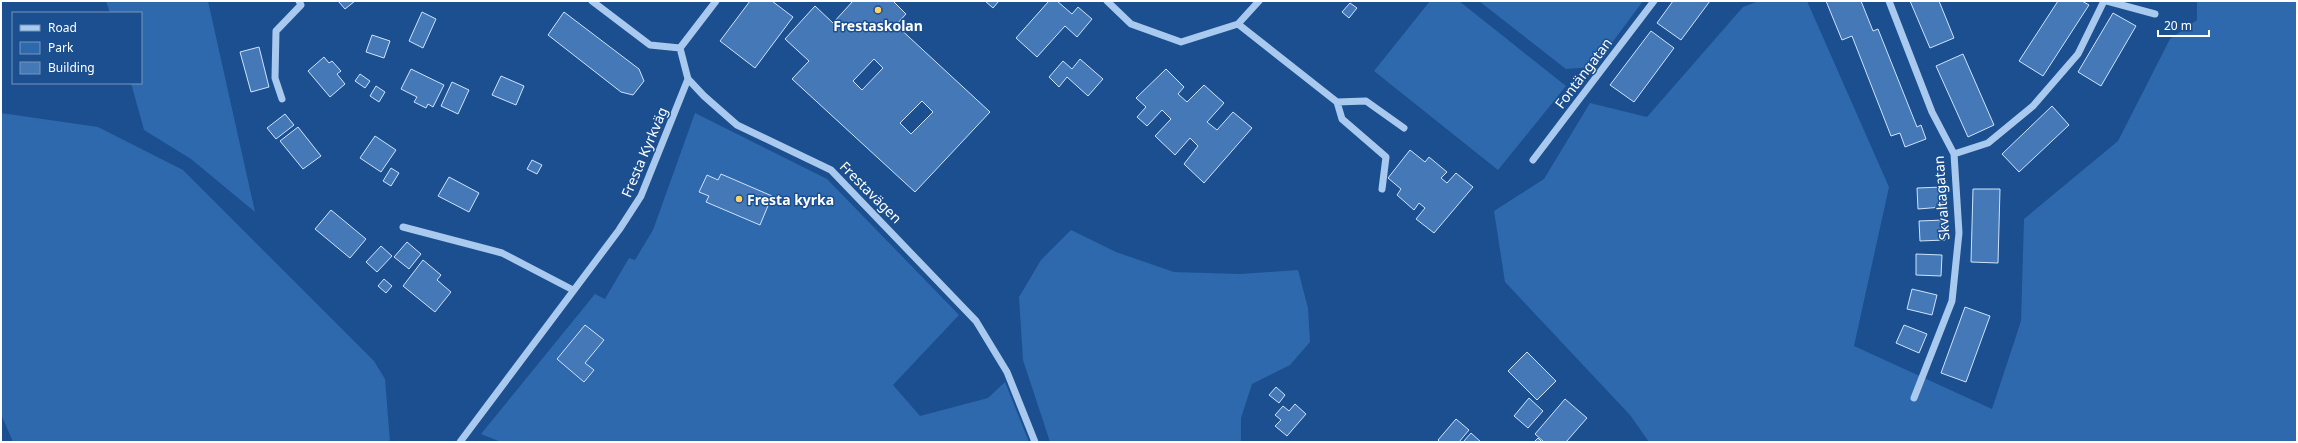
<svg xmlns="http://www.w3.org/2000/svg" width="2298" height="443" font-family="'Noto Sans',sans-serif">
	<rect width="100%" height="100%" fill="#1b4f8f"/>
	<path fill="#2e69ad" d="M106,1H208L255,212L191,159L144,130L131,83H141V13H110Z
		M1430,1H1459L1566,86L1498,170L1374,71Z
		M1479,1H1643L1594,67L1566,69Z
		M1759,1H1807L1889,187L1854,346L1992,409L2021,321L2024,219L2118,141L2170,39L2197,20V1H2297V442H1649L1630,415L1505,282L1494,211L1544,179L1590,103L1647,117L1743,7Z
		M1,113L98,127L183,170L374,361L385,379L390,442H13L1,414Z
		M695,113L827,179L959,315L893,385L920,416L988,398L1005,382L1029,442H501L481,434L595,294L605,299L629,258L635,260L653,230Z
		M1071,230L1116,252L1174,272L1240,274L1298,270L1308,308L1310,342L1290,365L1252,384L1241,418V442H1050L1023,360L1019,297L1041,260Z"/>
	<path fill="#4478b7" stroke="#cfe3fa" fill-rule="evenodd" d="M338,1H355L345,9Z
		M750,1H772L793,17L755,68L720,41Z
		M853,1H893L906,14L896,25L990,112L915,192L792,79L809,61L785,39L815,6L833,23ZM874,59L883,68L862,90L853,81ZM922,101L933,112L911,134L900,123Z
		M985,1H999L993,8Z
		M1049,1H1057L1072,14L1078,7L1092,19L1077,37L1065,26L1037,57L1016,38Z
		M1673,1H1710L1681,40L1657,23Z
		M1826,1H1861L1873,31L1878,29L1917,127L1921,125L1926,139L1905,147L1900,133L1891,136L1852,36L1842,40Z
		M1910,1H1939L1954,38L1930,48Z
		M2058,1H2082L2089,5L2043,76L2019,61Z
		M1350,3L1357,8L1349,18L1342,12Z
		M422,12L436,19L423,48L409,41Z
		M564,12L639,69L644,81L633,95L621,92L548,35Z
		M2113,13L2136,26L2101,86L2078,72Z
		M1651,31L1674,48L1634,102L1610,85Z
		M372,35L390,41L384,58L366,52Z
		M259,47L269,87L251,92L240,52Z
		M1963,54L1994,125L1968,137L1936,66Z
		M324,57L329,63L332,61L341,71L337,74L345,84L330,97L308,71Z
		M1080,59L1103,79L1088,96L1067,77L1059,87L1049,77L1063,61L1072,69Z
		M411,69L444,85L433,107L428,104L426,108L414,102L417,97L401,89Z
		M1166,69L1184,87L1178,94L1187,102L1204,85L1224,103L1207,122L1217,130L1233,112L1252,128L1204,183L1184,164L1198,146L1190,138L1175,155L1155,136L1171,119L1162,110L1147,126L1137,117L1146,107L1136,98Z
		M360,74L370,81L365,88L355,81Z
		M501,76L524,86L516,105L492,95Z
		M452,82L469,90L458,114L441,106Z
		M376,86L385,92L379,102L370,96Z
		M2052,106L2069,125L2019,172L2002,154Z
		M285,114L294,125L276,139L267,128Z
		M298,127L321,156L303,169L280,141Z
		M375,136L396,150L381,172L360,158Z
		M1410,150L1425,162L1429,157L1447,172L1441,178L1447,183L1456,173L1473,187L1434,233L1416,219L1425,208L1419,203L1414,210L1397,195L1401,189L1388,178Z
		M532,160L542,165L537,174L527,169Z
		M391,168L399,173L391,186L383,181Z
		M721,174L772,196L760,225L706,202L709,196L699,192L707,175L718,180Z
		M449,177L479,193L469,212L438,196Z
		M1943,187V207L1918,209L1917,188Z
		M1973,189H2000L1998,263L1971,262Z
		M331,210L366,239L350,258L315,229Z
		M1944,220L1945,240L1920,241L1919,221Z
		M407,242L421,254L409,269L394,257Z
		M381,246L392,256L377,272L366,262Z
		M1916,254L1942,255L1941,276L1916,275Z
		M423,260L441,275L437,280L451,292L435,312L403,286Z
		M384,279L392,286L386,293L378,286Z
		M1912,289L1937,295L1932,315L1907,309Z
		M1965,307L1990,316L1966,382L1941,373Z
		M585,325L604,340L585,363L594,370L584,382L557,359Z
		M1904,325L1927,334L1919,353L1896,343Z
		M1527,352L1556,381L1537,400L1508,371Z
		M1276,387L1285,395L1279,403L1269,395Z
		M1529,398L1543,411L1528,428L1514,416Z
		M1565,399L1587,418L1566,442H1544L1535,434Z
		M1295,404L1306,414L1287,436L1275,426L1281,420L1275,415L1283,406L1289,411Z
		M1456,419L1469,430L1459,442H1440L1438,440Z
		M1471,433L1481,442H1463Z
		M1538,438L1542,442H1534Z"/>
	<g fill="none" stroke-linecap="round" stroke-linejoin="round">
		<path stroke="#a9c9ee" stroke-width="7" d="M592,1L650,45L680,48
			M1107,1L1131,24L1181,42L1238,24L1259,1
			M1889,1L1932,112L1954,154L1959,233L1952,301L1914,398
			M2107,1L2155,14
			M1238,24L1337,102L1342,119L1386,157L1382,189
			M680,48L688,79L704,96L737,125L831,170L976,321L1007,372L1035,442
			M680,48L716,1
			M282,99L275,78L276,31L301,5L299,1
			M1337,102L1366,101L1404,128
			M1954,154L1988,143L2033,106L2078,54L2104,1
			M1533,160L1654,1
			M403,227L502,253L573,290
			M460,442L619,230L641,196L688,79"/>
	</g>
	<g fill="#ffd166" stroke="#1b4f8f" stroke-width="1.5">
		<circle cx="878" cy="10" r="4"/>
		<circle cx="739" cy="199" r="4"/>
	</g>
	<g text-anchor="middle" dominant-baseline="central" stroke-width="3" stroke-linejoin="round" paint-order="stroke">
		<g font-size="14" font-weight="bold" fill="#fff" stroke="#1b4f8f">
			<text x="878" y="25">Frestaskolan</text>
			<text x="747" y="199" text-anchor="start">Fresta kyrka</text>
		</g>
		<g font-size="14" fill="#fff" stroke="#1b4f8f">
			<text transform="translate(1583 73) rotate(-53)">Fontängatan</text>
			<text transform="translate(644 152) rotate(-67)">Fresta Kyrkväg</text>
			<text transform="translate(871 192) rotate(45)">Frestavägen</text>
			<text transform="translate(1941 198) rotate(-94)">Skvaltagatan</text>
		</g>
	</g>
	<rect width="2298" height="443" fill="none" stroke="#ffffff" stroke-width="4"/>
	<rect x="12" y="12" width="130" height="72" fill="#1b4f8f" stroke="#7695bc"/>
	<rect x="20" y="25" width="20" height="6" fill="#a9c9ee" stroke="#7695bc"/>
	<text x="48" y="32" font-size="12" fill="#ffffff">Road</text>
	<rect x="20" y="42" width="20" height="12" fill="#2e69ad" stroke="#7695bc"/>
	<text x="48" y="52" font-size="12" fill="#ffffff">Park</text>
	<rect x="20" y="62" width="20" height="12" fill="#4478b7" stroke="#7695bc"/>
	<text x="48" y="72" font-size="12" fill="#ffffff">Building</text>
	<path d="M2158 30v6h51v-6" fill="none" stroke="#ffffff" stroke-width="2"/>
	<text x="2164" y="30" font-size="12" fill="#ffffff" stroke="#1b4f8f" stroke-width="3" paint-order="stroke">20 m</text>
</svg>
